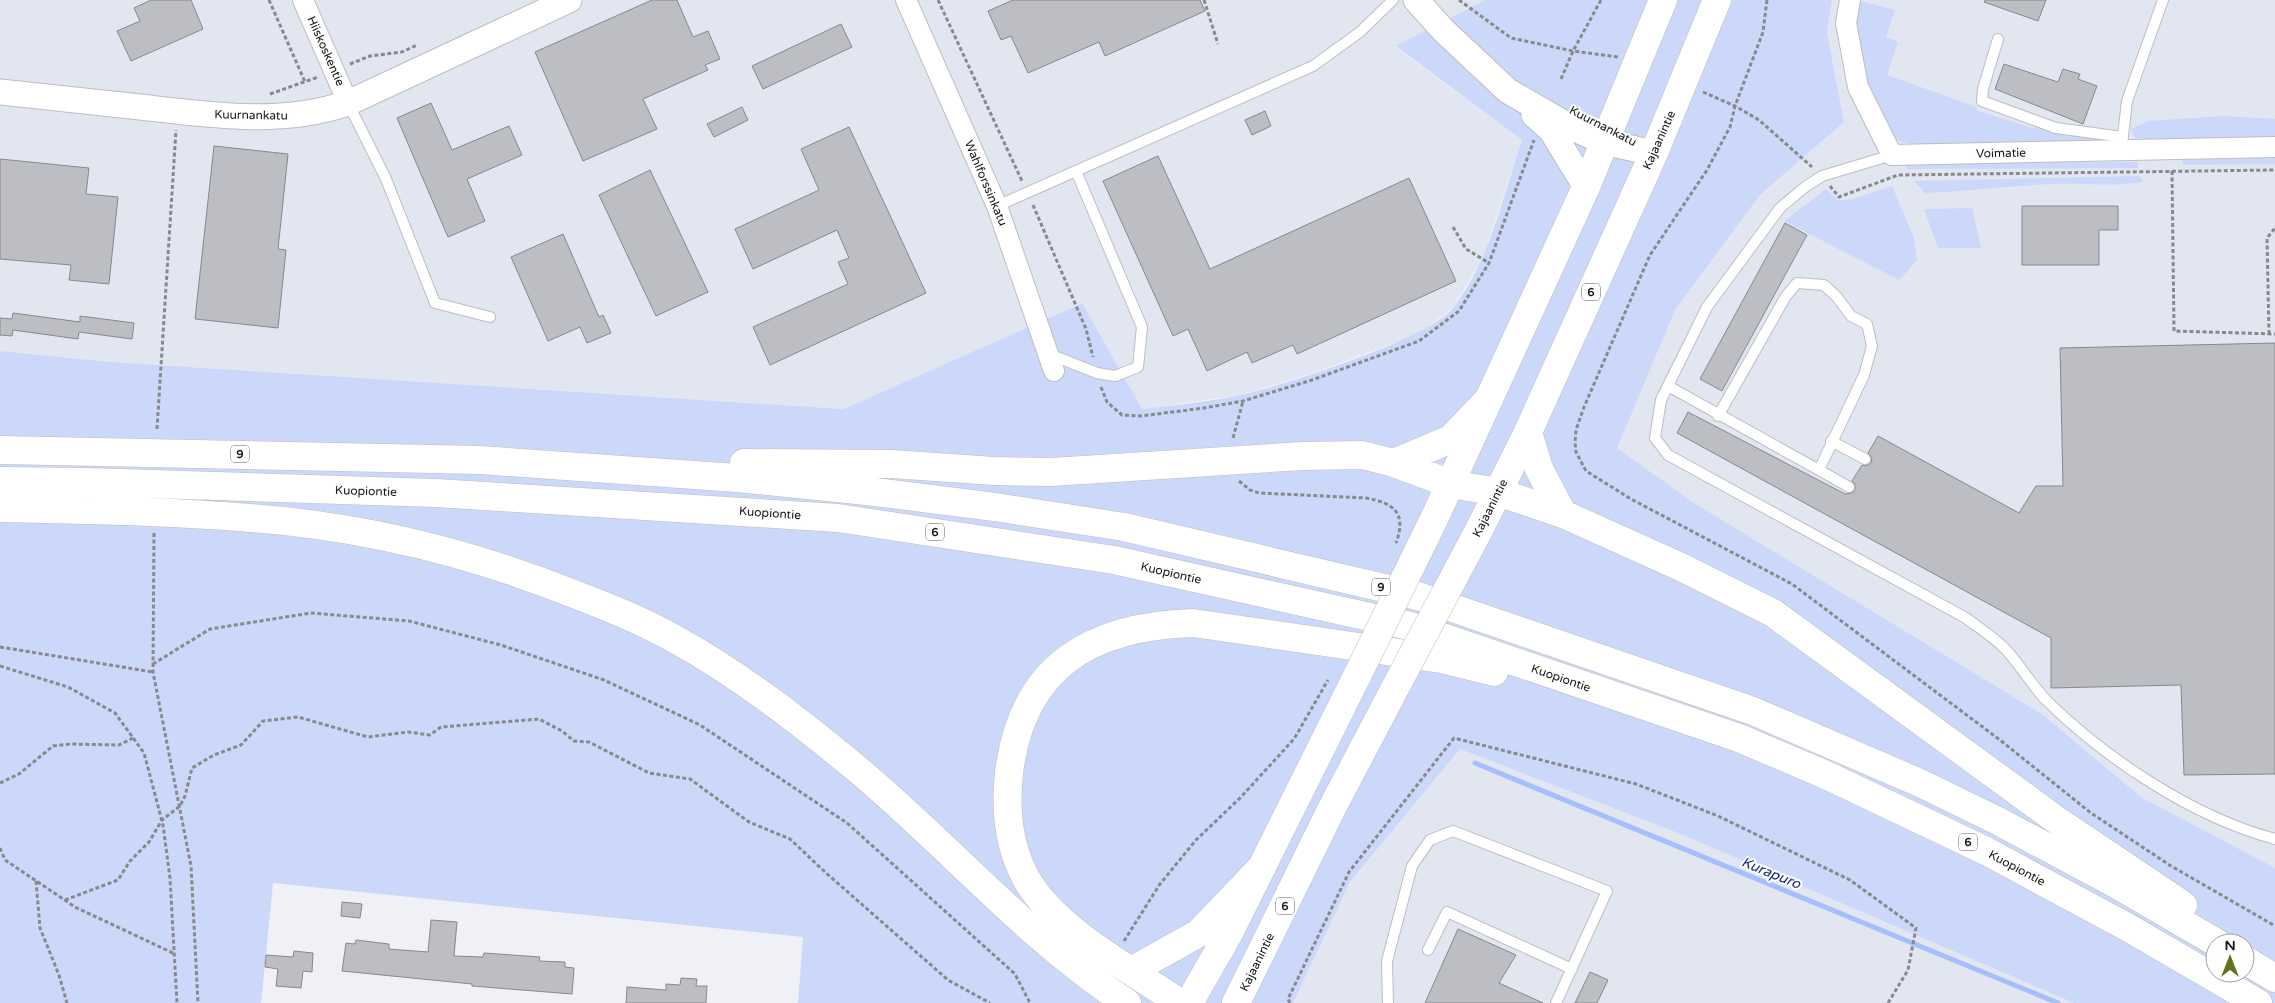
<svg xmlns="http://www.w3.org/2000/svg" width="2275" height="1003" font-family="'Varela Round',sans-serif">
	<rect width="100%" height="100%" fill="#eff1f6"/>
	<path fill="#e1e6f1" d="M0,0H1485L1396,47L1522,140L1483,257L1452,309L1415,335L1310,374L1240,395L1142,409L1081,303L845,409L110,362L0,351Z
		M1832,0H2275V868L2141,797L2042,714L1694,503L1616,448L1625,418L1675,310L1760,195L1844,122L1827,33Z
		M1460,749L1678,833L2074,1003H1293L1350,882Z"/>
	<path fill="#cbd8f9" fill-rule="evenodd" d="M1485,0H1832L1827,33L1844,122L1760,195L1675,310L1617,448L1694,503L2042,714L2141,797L2275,868V1003H2074L1678,833L1460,749L1350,882L1293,1003H798L803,937L273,883L261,1003H0V351L110,362L844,409L1082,303L1142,409C1175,405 1208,402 1240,395C1282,386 1429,339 1453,308C1490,260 1503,196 1522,140L1396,46ZM2215,943H2245V973H2215Z
		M1857,0L1895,10L1886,37L1898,42L1887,75L1974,106L1979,111L2029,127L2098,138L2092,142C2059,143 1914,152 1895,139C1885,132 1855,63 1854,50C1853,34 1856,16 1857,0Z
		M2224,116L2275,119V137L2143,140L2133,136L2131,129L2148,121Z
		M2275,157V164L2183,165V160Z
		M2138,162V168L1907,169L1906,163Z
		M2139,176L2143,182C2113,187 2081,183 2051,184C2009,186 1967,191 1925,193L1914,181Z
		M1892,186L1914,238L1917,260L1899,280L1784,221L1826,189L1839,201L1856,198Z
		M1972,208L1981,248H1938L1924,209Z"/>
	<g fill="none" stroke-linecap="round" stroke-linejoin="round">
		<path stroke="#a7befd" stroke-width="5" d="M1475,763L2058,1003"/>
	</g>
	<path fill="#bcbec3" stroke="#86888c" d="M151,0H191L203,29L131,61L117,31L140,21L134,8Z
		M652,0H677L693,37L708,31L720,59L705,65L708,70L643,99L657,129L583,161L535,52Z
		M1013,0H1200L1205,11L1105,56L1099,42L1028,73L1011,36L1001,40L988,11Z
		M1985,0H2046L2038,21L1984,2Z
		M841,24L852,47L763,89L752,66Z
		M2004,64L2058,82L2063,69L2080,74L2078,79L2097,86L2083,124L1995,89Z
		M431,103L452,150L509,126L522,155L467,179L485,221L448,237L397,118Z
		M742,107L748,120L714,137L707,124Z
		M1265,111L1271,126L1252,135L1245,120Z
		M849,127L926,293L770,365L753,327L848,284L838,262L849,258L837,230L753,269L735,229L819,190L801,149Z
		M214,146L288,154L278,249L286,250L278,328L195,319Z
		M1158,156L1210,269L1409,178L1456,281L1297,354L1293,345L1252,363L1247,352L1207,371L1188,329L1173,336L1103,181Z
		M0,159L89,168L86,194L118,197L109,284L69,280L71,265L0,259Z
		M650,170L708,292L656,316L599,195Z
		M2022,206H2118V230H2099V265H2022Z
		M1785,223L1807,235L1722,391L1700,379Z
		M563,234L599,317L603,315L611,333L587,343L580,327L548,341L511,257Z
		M13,313L80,322V316L134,323L132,339L79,332L78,339L13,330L12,336L0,335V318L12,319Z
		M2275,343V774L2184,775L2181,685L2051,688V638L1677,433L1688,412L1845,494L1852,493L1855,490V484L1852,481L1862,465L1866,466L1871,463L1872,458L1868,453L1878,436L2019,513L2036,486H2063L2060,348Z
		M342,902L362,904L360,918L341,916Z
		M431,920L457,922L454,956L483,957L484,953L540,957L539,961L565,962V967L574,968L572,994L472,986V984L342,971L346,943L355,944L356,940L389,944V949L428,952Z
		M1458,929L1516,955L1499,983L1543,1003H1425Z
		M294,951L313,953L312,972L303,971L301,988L276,986L278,969L265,967L266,955L293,957Z
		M1590,972L1608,980L1597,1003H1575Z
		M681,978L697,979L696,986H707L706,1003H626L627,987L666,990V984L680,985Z"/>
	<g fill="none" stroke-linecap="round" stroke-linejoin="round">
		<g stroke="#bcbec2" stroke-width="12">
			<path id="service" d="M1998,39L1983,89L1982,101L2056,128L2123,137
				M348,103L386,179L435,303L490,317
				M2122,144L2127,101L2163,0
				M1892,155L1822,176L1805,187L1780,208L1707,307L1661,400L1655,438L1668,455L1966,618C1980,629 1997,639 2008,652C2021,667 2032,685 2046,700C2106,759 2193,817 2275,839
				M997,206L1313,66L1360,32L1393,0
				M1049,354L1097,373L1115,376L1138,367L1142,327L1076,171
				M1668,386L1819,470L1864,375L1872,346L1867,324L1851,316L1837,297L1824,285L1797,283L1786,296L1718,416
				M1831,441L1865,459
				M1819,470L1849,487
				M1428,950L1447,912L1572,969
				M1388,1003L1387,961L1412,866L1430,840L1453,831L1607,891L1556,1003"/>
		</g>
		<g stroke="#bcbec2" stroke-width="22">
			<path id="minor" d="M303,0L348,103
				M906,0L997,206L1054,371
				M1850,0L1846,23L1858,87L1892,155L2275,147"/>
		</g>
		<g stroke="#bcbec2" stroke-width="27">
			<path id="tertiary" d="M1416,0L1443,30L1508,91L1567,125L1603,142L1654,153
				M0,92C47,97 94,102 140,107C210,115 281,126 348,103L569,0
				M1534,115L1551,130L1586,187"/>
		</g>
		<g stroke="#bcbec2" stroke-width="29">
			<path id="trunk" d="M1434,519L1586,187L1663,0
				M1479,530L1528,432L1654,153L1717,0
				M1189,1003L1229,933L1358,674
				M1236,1003L1332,808L1394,690"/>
		</g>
		<g stroke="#bcbec2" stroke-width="29">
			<path id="motorway" d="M1528,432L1539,469L1563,514
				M0,450L480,460L737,478L867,491L995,507L1124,527L1418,596L1753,711L1920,783L1996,820L2114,883L2217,943
				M744,463L892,464L994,471L1051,472L1303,456L1362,455L1394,463L1451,484L1498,492L1563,514L1681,567L1773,613L2055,819L2183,905
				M1394,463L1451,439L1489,399
				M0,481L88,482L436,493L838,518L1114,560L1410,626L1739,738L1826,775L1986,851L2127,927L2258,1003
				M0,508C83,510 167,511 250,518C361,526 471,553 574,594C608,607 641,620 673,638C737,673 795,718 851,764C945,841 1025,937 1127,1003
				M2245,960L2275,978
				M1131,971L1199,933L1262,867
				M1180,1003C1133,971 1056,930 1027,880C1009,848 1005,809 1009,773C1022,666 1091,626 1193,623L1441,659L1494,672"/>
		</g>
		<path stroke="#87898c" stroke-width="3" stroke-dasharray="4 2.5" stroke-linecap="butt" d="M269,0L305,82
			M938,0L1022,181
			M1204,0L1218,44
			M1459,0L1511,38L1573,51L1618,57
			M1767,0L1763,32L1735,106L1730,127L1707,170L1650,255L1584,407L1576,430L1575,442L1576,452L1586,471L1631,499L1792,584L2000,740L2091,813L2171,866L2275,926
			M350,64L370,56L402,52L417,45
			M1561,79L1573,51L1601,0
			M1703,92L1735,106L1759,120L1812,167
			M270,94L318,77
			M2172,171L2174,331L2275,334
			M1830,186L1839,197L1898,175L2275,170
			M1033,205L1086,329L1093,357
			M1453,227L1466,249L1489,263
			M2269,334L2267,238L2275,228
			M1101,387L1107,402L1122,415L1141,416L1204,408L1243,401L1312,380L1419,341L1459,311L1489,263L1534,140
			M157,429L176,130
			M1233,438L1243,401
			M1239,481L1250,490L1259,493L1366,498C1394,503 1407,513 1396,543
			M154,533L153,672L191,866L198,1003
			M0,647L153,672
			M153,664L210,629L311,613L409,621L501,645L604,680L700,725L847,823L1015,974L1030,1003
			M0,666L68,687L115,713L144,753L163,825L170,878L177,1003
			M0,783L19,774L53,746L71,744L119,745L133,738
			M0,848L5,860L75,907L175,954
			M36,881L40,928L59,975L67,1003
			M65,900L118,880L130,861L149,842L162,820L180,806L185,796L192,768L214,755L241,745L263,721L298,717L368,737L408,732L430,735L441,727L539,719L562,731L574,741L589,742L649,773L690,779L749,822L790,839L825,872L948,980L990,1003
			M1124,941L1160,884L1196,840L1241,797L1294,739L1328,680
			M1290,1003L1288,999L1349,872L1454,738L1636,784L1718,816L1850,880L1916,928L1908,970L1888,1003"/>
		<use href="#service" stroke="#fff" stroke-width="10"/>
		<use href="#minor" stroke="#fff" stroke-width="20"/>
		<use href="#tertiary" stroke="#fff" stroke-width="25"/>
		<use href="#trunk" stroke="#fff" stroke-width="28"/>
		<use href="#motorway" stroke="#fff" stroke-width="28"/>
		<g stroke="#bcbec2" stroke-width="29" stroke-linecap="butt">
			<path id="trunk-bridge" d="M1358,674L1434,519
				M1394,690L1479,530"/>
		</g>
		<use href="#trunk-bridge" stroke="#fff" stroke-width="28"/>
	</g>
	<g text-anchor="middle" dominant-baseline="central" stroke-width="4" stroke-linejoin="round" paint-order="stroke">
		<g fill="#fefefe" stroke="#5a5b5c" stroke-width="1">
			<rect x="1582" y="283.5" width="18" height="17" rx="4"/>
			<rect x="231" y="445.5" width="18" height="17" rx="4"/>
			<rect x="926" y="523.5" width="18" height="17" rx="4"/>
			<rect x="1372" y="578.5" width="18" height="17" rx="4"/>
			<rect x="1959" y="833.5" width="18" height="17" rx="4"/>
			<rect x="1276" y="897.5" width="18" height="17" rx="4"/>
		</g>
		<g font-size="11" font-weight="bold" fill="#141516">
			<text x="1591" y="292">6</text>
			<text x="240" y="454">9</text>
			<text x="935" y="532">6</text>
			<text x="1381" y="587">9</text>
			<text x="1968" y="842">6</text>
			<text x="1285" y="906">6</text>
		</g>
		<g font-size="12" fill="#141516" stroke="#fefefe">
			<text transform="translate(326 51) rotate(66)">Hiiskoskentie</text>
			<text transform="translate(251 115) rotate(1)">Kuurnankatu</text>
			<text transform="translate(1603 126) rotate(27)">Kuurnankatu</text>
			<text transform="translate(1659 140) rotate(-66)">Kajaanintie</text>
			<text transform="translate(2001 153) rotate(-1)">Voimatie</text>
			<text transform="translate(986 183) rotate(67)">Wahlforssinkatu</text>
			<text transform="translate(366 491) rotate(2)">Kuopiontie</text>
			<text transform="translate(1490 508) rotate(-63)">Kajaanintie</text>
			<text transform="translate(770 513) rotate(4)">Kuopiontie</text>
			<text transform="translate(1171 573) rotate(13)">Kuopiontie</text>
			<text transform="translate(1561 678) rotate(19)">Kuopiontie</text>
			<text transform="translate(2017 868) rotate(28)">Kuopiontie</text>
			<text transform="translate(1257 962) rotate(-64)">Kajaanintie</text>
		</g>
		<g font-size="14" font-style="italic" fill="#17297e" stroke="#fefefe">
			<text transform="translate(1771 873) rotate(22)">Kurapuro</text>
		</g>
	</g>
	<g transform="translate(2230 958)"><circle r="24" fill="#fefefe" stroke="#a0a1a1"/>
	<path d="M0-4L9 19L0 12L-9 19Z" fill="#65721d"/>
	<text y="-8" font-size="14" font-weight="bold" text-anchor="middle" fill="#141516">N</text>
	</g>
</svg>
